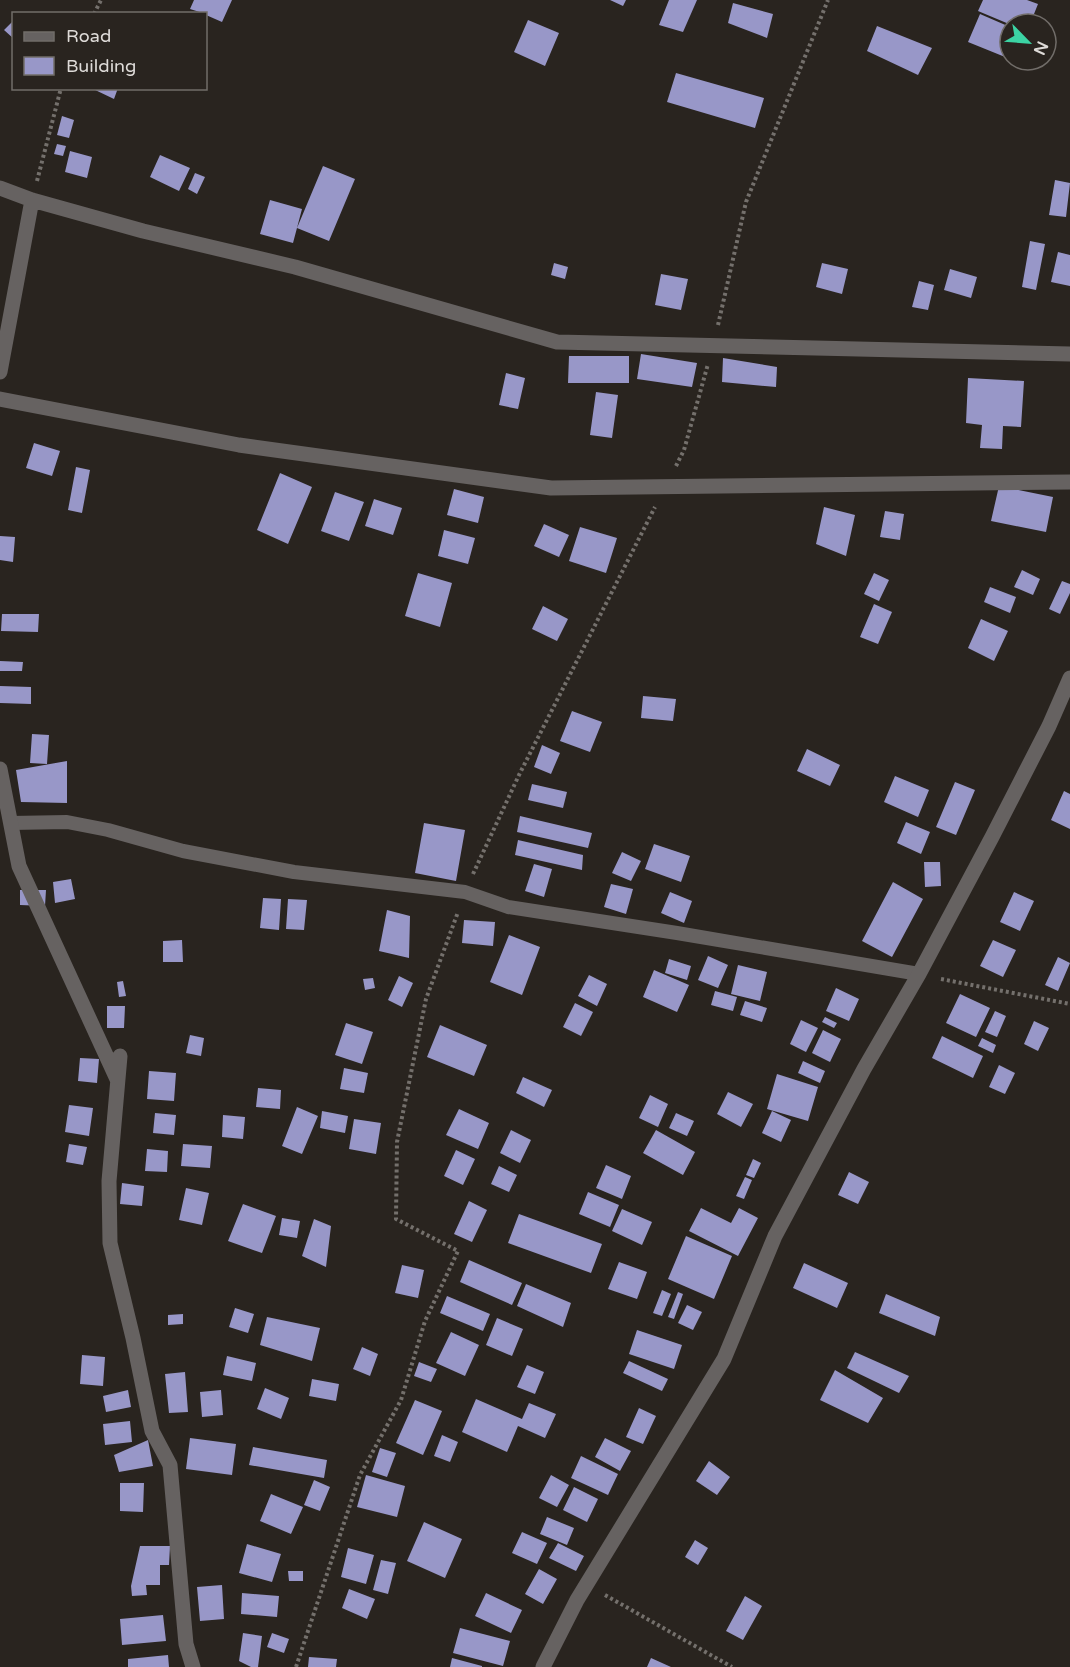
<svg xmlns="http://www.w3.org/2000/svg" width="1070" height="1667" font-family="'Varela Round',sans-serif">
	<rect width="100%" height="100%" fill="#29241f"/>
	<path fill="#9897c8" d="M194,0H232L222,22L206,15V14L190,9Z
		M610,0H626L623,6Z
		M669,0H697L683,32L659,25Z
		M983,0H1027L1038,4L1030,24H1009L978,11Z
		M733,3L773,14L767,38L728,23Z
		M980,14L1010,27V59L968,42Z
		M14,20V39L4,30Z
		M528,20L559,33L545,66L514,52Z
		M877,26L932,48L918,75L867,51Z
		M676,73L764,98L755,128L667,102Z
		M91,88H118L114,99Z
		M62,116L74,120L69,138L57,135Z
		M57,144L66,146L63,156L54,154Z
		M70,151L92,157L87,178L65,172Z
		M160,155L190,168L179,191L150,177Z
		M323,166L355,179L329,241L297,228Z
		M195,173L205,177L197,194L188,189Z
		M1055,180L1070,183L1066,217L1049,215Z
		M270,200L302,209L293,243L260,234Z
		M1030,241L1045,244L1036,290L1022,287Z
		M1058,252L1070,255V286L1051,282Z
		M554,263L568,267L565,279L551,275Z
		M822,263L848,269L842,294L816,287Z
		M950,269L977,277L971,298L944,290Z
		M661,274L688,279L681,310L655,305Z
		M919,281L934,285L928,310L912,307Z
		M641,354L697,363L692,387L637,379Z
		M569,356H629V383H568Z
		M723,358L777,367L776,387L722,382Z
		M506,373L525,378L518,409L499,405Z
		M968,378L1024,381L1021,427L1003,426L1002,449L980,448L982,425L966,423Z
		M596,392L618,395L612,438L590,435Z
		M34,443L60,451L52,476L26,468Z
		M76,467L90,470L82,513L68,510Z
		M280,473L312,487L288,544L257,530Z
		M999,486L1053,497L1046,532L991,521Z
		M454,489L484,497L478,523L447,515Z
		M335,492L364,502L349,541L321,531Z
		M374,499L402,508L393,535L365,526Z
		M824,507L855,515L846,556L816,544Z
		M885,511L904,514L900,540L880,537Z
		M544,524L569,535L559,557L534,546Z
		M580,527L617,538L606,573L569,561Z
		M444,530L475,538L468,564L438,556Z
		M0,536L15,537L13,562L0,560Z
		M1022,570L1040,579L1033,595L1014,587Z
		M418,573L452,583L440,627L405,616Z
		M874,573L889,580L879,601L864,594Z
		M1062,581L1070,584V593L1060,614L1049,609Z
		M990,587L1016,597L1010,613L984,602Z
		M874,604L892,612L878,644L860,637Z
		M543,606L568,619L557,641L532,629Z
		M2,614H39L38,632L1,631Z
		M981,619L1008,631L994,661L968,648Z
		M0,661L23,662L22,671H0Z
		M0,686L31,687V704L0,703Z
		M643,696L676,699L673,721L641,718Z
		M572,711L602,722L590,752L560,741Z
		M32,734L49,735L47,764L30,763Z
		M542,745L560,753L551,774L534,767Z
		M807,749L840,765L830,786L797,771Z
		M67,761V803L21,802L16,770Z
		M895,776L929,790L918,817L884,802Z
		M955,782L975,790L956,835L936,827Z
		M532,784L567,792L563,808L528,800Z
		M1064,791L1070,794V829L1051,820Z
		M520,816L592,833L588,848L517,832Z
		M906,822L930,832L921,854L897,843Z
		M424,823L465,830L456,881L415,873Z
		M518,840L583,855L582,870L515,855Z
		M654,844L690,856L681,882L645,869Z
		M622,852L641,861L631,881L612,873Z
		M924,862H940L941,886L925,887Z
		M534,864L552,869L544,897L525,891Z
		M71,879L75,899L55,903L53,882Z
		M893,882L923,899L892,957L862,941Z
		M611,884L633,889L626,914L604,907Z
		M20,890H46L45,906L20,905Z
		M670,892L692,901L684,923L661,913Z
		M1014,892L1034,901L1020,931L1000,922Z
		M263,898L281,899L279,930L260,928Z
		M288,899L307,900L304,930L286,929Z
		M387,910L410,916L409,958L379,951Z
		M464,920L495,922L493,946L462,943Z
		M509,935L540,947L522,995L490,982Z
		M182,940L183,962H163V941Z
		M993,940L1016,950L1003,977L980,966Z
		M708,956L728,965L718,988L698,980Z
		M1058,957L1070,963L1058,991L1045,985Z
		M669,959L691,966L687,980L665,973Z
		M738,965L767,972L760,1001L731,994Z
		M654,970L689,985L677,1012L643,997Z
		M589,975L607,984L597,1006L578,996Z
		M399,976L413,983L402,1007L388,1000Z
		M373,978L375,988L365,990L363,979Z
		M123,981L126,996L119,997L117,982Z
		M836,988L859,999L849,1021L826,1011Z
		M715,991L737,997L733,1011L711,1005Z
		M960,994L990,1008L976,1037L946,1023Z
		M745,1001L767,1008L762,1022L740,1015Z
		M575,1003L593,1012L581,1036L563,1027Z
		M107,1006H125L124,1028H107Z
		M995,1011L1006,1016L997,1037L985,1032Z
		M825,1017L837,1023L834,1028L822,1022Z
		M801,1020L818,1028L806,1052L790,1044Z
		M1034,1021L1049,1028L1038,1051L1024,1044Z
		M346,1023L373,1032L362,1064L335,1055Z
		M440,1025L487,1045L474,1076L427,1057Z
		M823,1030L841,1039L830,1062L812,1053Z
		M190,1035L204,1038L201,1056L186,1053Z
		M942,1036L983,1056L973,1078L932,1058Z
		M982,1038L996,1045L993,1053L978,1046Z
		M80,1058L99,1059L97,1083L78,1081Z
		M803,1061L825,1071L820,1083L798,1073Z
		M999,1065L1015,1073L1005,1094L989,1087Z
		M344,1068L368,1073L364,1093L340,1089Z
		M149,1071L176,1073L174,1101L147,1099Z
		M777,1074L818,1087L808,1121L767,1109Z
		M523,1077L552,1090L544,1107L516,1093Z
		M258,1088L281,1090L280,1109L256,1107Z
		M728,1092L753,1104L741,1127L717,1114Z
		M650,1095L668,1104L658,1127L639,1118Z
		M69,1105L93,1108L89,1136L65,1132Z
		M297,1107L318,1116L302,1154L282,1146Z
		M459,1109L489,1123L478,1149L446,1135Z
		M322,1111L348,1116L345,1133L320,1128Z
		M772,1111L791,1120L781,1142L762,1133Z
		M155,1113L176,1115L174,1135L153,1133Z
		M676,1113L694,1121L687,1136L669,1128Z
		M223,1115L245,1117L243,1139L222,1137Z
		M354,1119L381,1123L376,1154L349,1149Z
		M511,1130L531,1140L520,1163L500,1153Z
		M656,1130L695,1152L683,1175L643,1153Z
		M69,1144L87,1147L83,1165L66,1162Z
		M183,1144L212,1146L210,1168L181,1166Z
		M147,1149L168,1151L167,1172L145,1171Z
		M456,1150L475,1159L463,1185L444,1176Z
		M753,1159L761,1163L754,1178L746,1175Z
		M606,1165L631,1176L622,1199L596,1188Z
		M499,1166L517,1175L509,1192L491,1184Z
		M849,1172L869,1182L858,1204L838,1195Z
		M745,1177L752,1180L744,1199L736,1196Z
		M122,1183L144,1186L142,1206L120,1204Z
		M186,1188L209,1193L202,1225L179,1220Z
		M588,1192L619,1205L610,1227L579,1214Z
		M469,1201L487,1210L472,1242L454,1234Z
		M243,1204L276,1216L262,1253L228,1241Z
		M701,1208L731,1223L739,1208L758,1218L738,1256L689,1231Z
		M622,1209L652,1222L642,1245L612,1231Z
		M519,1214L602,1244L591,1273L508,1243Z
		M282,1218L300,1221L297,1238L279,1235Z
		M314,1219L331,1226L326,1267L302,1256Z
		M686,1236L732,1256L714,1299L668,1279Z
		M469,1260L522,1283L512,1305L460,1282Z
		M619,1262L647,1272L637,1299L608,1289Z
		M804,1263L848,1283L837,1308L793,1288Z
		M402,1265L424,1270L418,1298L395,1293Z
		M526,1284L571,1303L563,1327L517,1306Z
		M662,1290L671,1294L662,1316L653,1313Z
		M678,1292L683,1294L674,1319L668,1317Z
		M886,1294L940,1317L935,1336L879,1313Z
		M447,1296L490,1314L483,1331L440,1313Z
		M687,1305L702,1312L693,1330L678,1323Z
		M235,1308L254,1314L248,1333L229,1327Z
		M183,1314V1324L168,1325V1315Z
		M267,1317L320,1328L312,1361L260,1345Z
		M497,1318L523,1329L512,1356L486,1345Z
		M637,1330L682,1345L674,1369L629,1354Z
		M451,1332L479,1345L465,1376L436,1363Z
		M362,1347L378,1354L370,1376L353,1369Z
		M855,1352L909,1376L899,1393L847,1368Z
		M82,1355L105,1357L103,1386L80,1384Z
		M227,1356L256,1363L252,1381L223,1375Z
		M629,1361L668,1379L662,1391L623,1373Z
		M419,1362L437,1369L431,1382L414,1376Z
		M527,1365L544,1372L535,1394L517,1387Z
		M835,1370L883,1398L868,1423L820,1400Z
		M185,1372L188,1412L169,1413L165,1374Z
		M312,1379L339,1384L336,1401L309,1396Z
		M265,1388L289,1398L281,1419L257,1409Z
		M128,1390L131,1407L106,1412L103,1396Z
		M221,1390L223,1415L202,1417L200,1392Z
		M476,1399L522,1419L529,1403L556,1414L545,1438L518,1426L507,1452L462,1432Z
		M415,1400L442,1411L423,1455L396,1443Z
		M639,1408L656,1416L643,1444L626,1437Z
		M130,1421L132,1442L105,1445L103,1424Z
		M442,1435L458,1442L450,1462L434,1456Z
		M190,1438L236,1444L232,1475L186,1469Z
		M605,1438L631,1451L620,1471L595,1457Z
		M148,1440L153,1466L119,1472L114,1455Z
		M253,1447L327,1460L324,1478L249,1465Z
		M380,1448L396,1453L387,1477L372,1472Z
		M581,1456L618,1474L608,1495L571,1478Z
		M709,1461L730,1477L717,1495L696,1481Z
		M366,1475L405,1486L397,1517L357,1507Z
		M551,1475L569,1485L557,1507L539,1498Z
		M314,1480L330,1487L320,1511L304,1505Z
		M120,1483H144L143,1512L120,1511Z
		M574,1487L598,1499L587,1522L563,1510Z
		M271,1494L303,1507L291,1534L260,1521Z
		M547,1517L574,1528L567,1545L540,1534Z
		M424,1522L462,1539L445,1578L407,1561Z
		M522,1532L547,1543L537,1564L512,1553Z
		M695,1540L708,1548L698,1565L685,1557Z
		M558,1543L584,1556L576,1571L549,1558Z
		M247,1544L281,1554L272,1582L239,1573Z
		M140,1546H170L169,1565H160V1585H146L147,1595L132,1596L131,1586Z
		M348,1548L374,1555L366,1584L341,1577Z
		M381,1560L396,1563L388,1594L373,1590Z
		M539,1569L557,1579L543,1604L525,1594Z
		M288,1571H303V1581H289Z
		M222,1585L224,1619L200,1621L197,1587Z
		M349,1589L375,1599L367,1619L342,1608Z
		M242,1593L279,1596L277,1617L241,1614Z
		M486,1593L522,1610L511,1633L475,1616Z
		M745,1596L762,1606L743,1640L726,1631Z
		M163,1615L166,1641L122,1645L120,1619Z
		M460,1628L510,1641L503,1666L453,1653Z
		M243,1633L262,1636L258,1667H251L239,1661Z
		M272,1633L289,1639L284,1653L267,1647Z
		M168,1655L169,1667H128V1659Z
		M309,1657L337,1659L336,1667H308Z
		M452,1658L482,1666V1667H450Z
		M651,1658L671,1667H647Z"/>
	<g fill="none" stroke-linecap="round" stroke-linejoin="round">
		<path stroke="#74706c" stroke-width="4" stroke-dasharray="3 3" stroke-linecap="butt" d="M94,14L101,0
			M37,181L61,88
			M718,325L746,202L828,0
			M676,466L684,450L708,364
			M473,874L519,775L655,507
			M941,979L1070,1004
			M605,1595L732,1667
			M296,1667L360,1475L401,1400L425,1321L458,1251L396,1219L397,1142L426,999L458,912"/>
		<path stroke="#666261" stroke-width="14" d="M11,823L67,822L108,830L183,851L294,872L465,892L508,907L677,933L919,974"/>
		<path stroke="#666261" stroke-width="15" d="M0,188L32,200L143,231L295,267L557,342L1070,354
			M0,372L32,200
			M0,399L239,445L551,488L1070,482
			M0,769L19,866L117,1079
			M120,1056L109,1181L110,1243L133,1338L152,1431L170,1465L186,1644L193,1667
			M543,1667L577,1600L724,1359L775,1236L864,1069L919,974L992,837L1049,726L1070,678"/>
	</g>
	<rect x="12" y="12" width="195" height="78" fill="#29241f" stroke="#716d69" stroke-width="1.5"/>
	<rect x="24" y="32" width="30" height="9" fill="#666261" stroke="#716d69" stroke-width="1.5"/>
	<text x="66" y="42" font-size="18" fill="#dedbd8">Road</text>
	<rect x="24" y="57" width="30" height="18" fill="#9897c8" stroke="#716d69" stroke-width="1.5"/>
	<text x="66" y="72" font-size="18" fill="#dedbd8">Building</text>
	<g transform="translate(1028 42) rotate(115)"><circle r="28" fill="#29241f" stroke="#716d69" stroke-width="1.5"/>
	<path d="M0-4.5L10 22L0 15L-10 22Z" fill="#3cd4a4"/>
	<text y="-9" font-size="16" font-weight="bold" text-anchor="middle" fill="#dedbd8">N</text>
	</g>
</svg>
